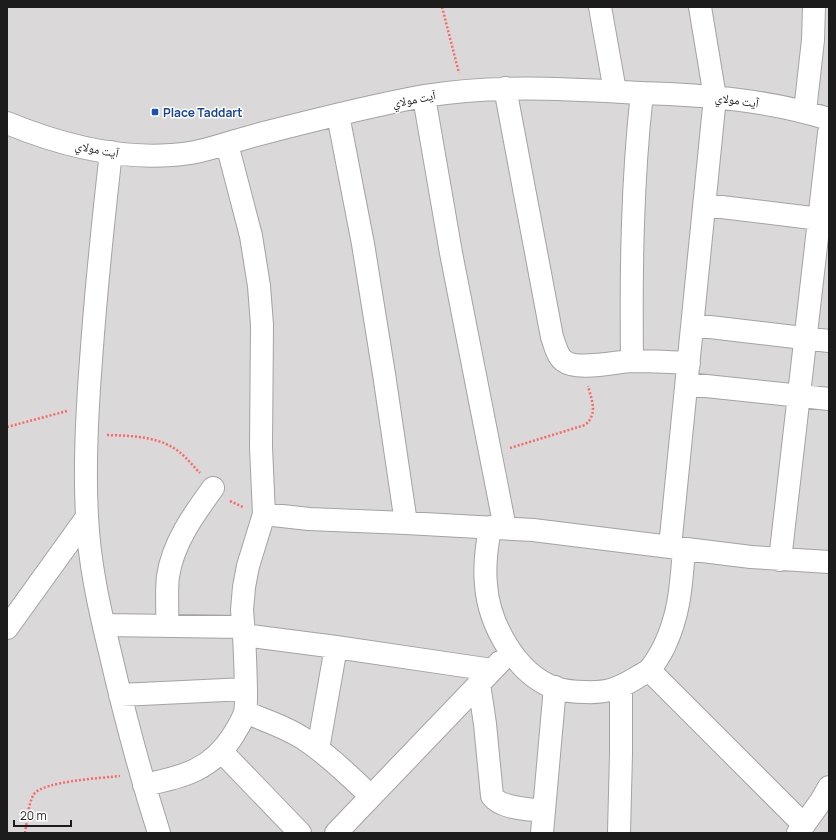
<svg xmlns="http://www.w3.org/2000/svg" width="836" height="840" font-family="Manrope,'Noto Naskh Arabic',sans-serif">
	<rect width="100%" height="100%" fill="#ede8e1"/>
	<path fill="#dad8d9" d="M7,7H829V833H7Z"/>
	<g fill="none" stroke-linecap="round" stroke-linejoin="round">
		<g stroke="#a3a3a3" stroke-width="24">
			<path id="minor" d="M600,7L615,91
				M505,88L552,337C555,345 557,356 564,361C577,371 615,362 631,361C650,361 670,362 689,363
				M424,97L451,253L505,528
				M805,111L813,40L814,7
				M338,115L363,244L384,374L406,523
				M7,123C58,144 115,159 171,155C202,154 231,141 260,134C314,120 369,106 424,96C499,84 568,89 642,93C705,95 769,100 829,119
				M227,144L251,236L259,286L262,325L261,447L264,514L248,566L244,587L242,610L244,635
				M111,152C103,222 96,290 91,360C87,412 84,464 87,516C89,562 99,607 110,652C124,713 140,773 159,833
				M705,205L820,219
				M693,325L829,341
				M632,361C631,271 632,182 642,93
				M687,384L829,399
				M264,514L309,519L406,523L533,530L751,557L829,562
				M490,527C487,546 484,565 486,585C489,624 516,674 555,688C565,691 576,692 585,692C607,693 618,689 636,678C640,675 646,673 649,670C655,664 660,654 664,647C680,613 681,586 684,549
				M670,547L715,97L700,7
				M780,560L829,133
				M104,625L243,627
				M167,626C168,610 166,592 168,576C173,543 194,514 213,488
				M7,628L87,517
				M649,670L803,824
				M479,684L485,724L492,796C501,809 529,809 544,811
				M120,695L246,689
				M245,712C266,721 289,728 307,741C331,757 350,777 371,796
				M318,749L336,647
				M222,752L300,833
				M144,785C183,777 212,770 234,734C238,727 243,720 245,712C246,708 246,702 246,697C246,676 245,656 244,635L336,647L492,670
				M336,833L500,662
				M542,833L555,687
				M619,833L621,753V687
				M798,833L821,801L829,787"/>
		</g>
		<path stroke="#fc6763" stroke-width="2.5" stroke-dasharray="2 2" stroke-linecap="butt" d="M442,7L459,73
			M7,427L67,411
			M107,435C135,436 164,436 185,457C190,462 195,468 200,473
			M510,448L585,425C598,414 592,401 588,386
			M230,501L243,507
			M25,833C27,823 28,803 34,794C44,781 103,778 120,776"/>
		<use href="#minor" stroke="#fff" stroke-width="22"/>
	</g>
	<rect fill="#1a4fb4" stroke="#fff" stroke-width="1.5" x="151" y="108" width="8" height="8" rx="2"/>
	<g text-anchor="middle" dominant-baseline="central" stroke-width="3" stroke-linejoin="round" paint-order="stroke">
		<g font-size="12" fill="#1c1c1c" stroke="#fff">
			<text transform="translate(414 99) rotate(-11)">آيت مولاي</text>
			<text transform="translate(737 100) rotate(8)">آيت مولاي</text>
			<text transform="translate(97 149) rotate(11)">آيت مولاي</text>
		</g>
		<g font-size="12" font-weight="bold" fill="#164399" stroke="#fff" text-anchor="start">
			<text x="163" y="112">Place Taddart</text>
		</g>
	</g>
	<rect width="836" height="840" fill="none" stroke="#1c1c1c" stroke-width="16"/>
	<path d="M14 820v6h57v-6" fill="none" stroke="#1c1c1c" stroke-width="2"/>
	<text x="20" y="820" font-size="12" fill="#1c1c1c" stroke="#ffffff" stroke-width="3" paint-order="stroke">20 m</text>
</svg>
